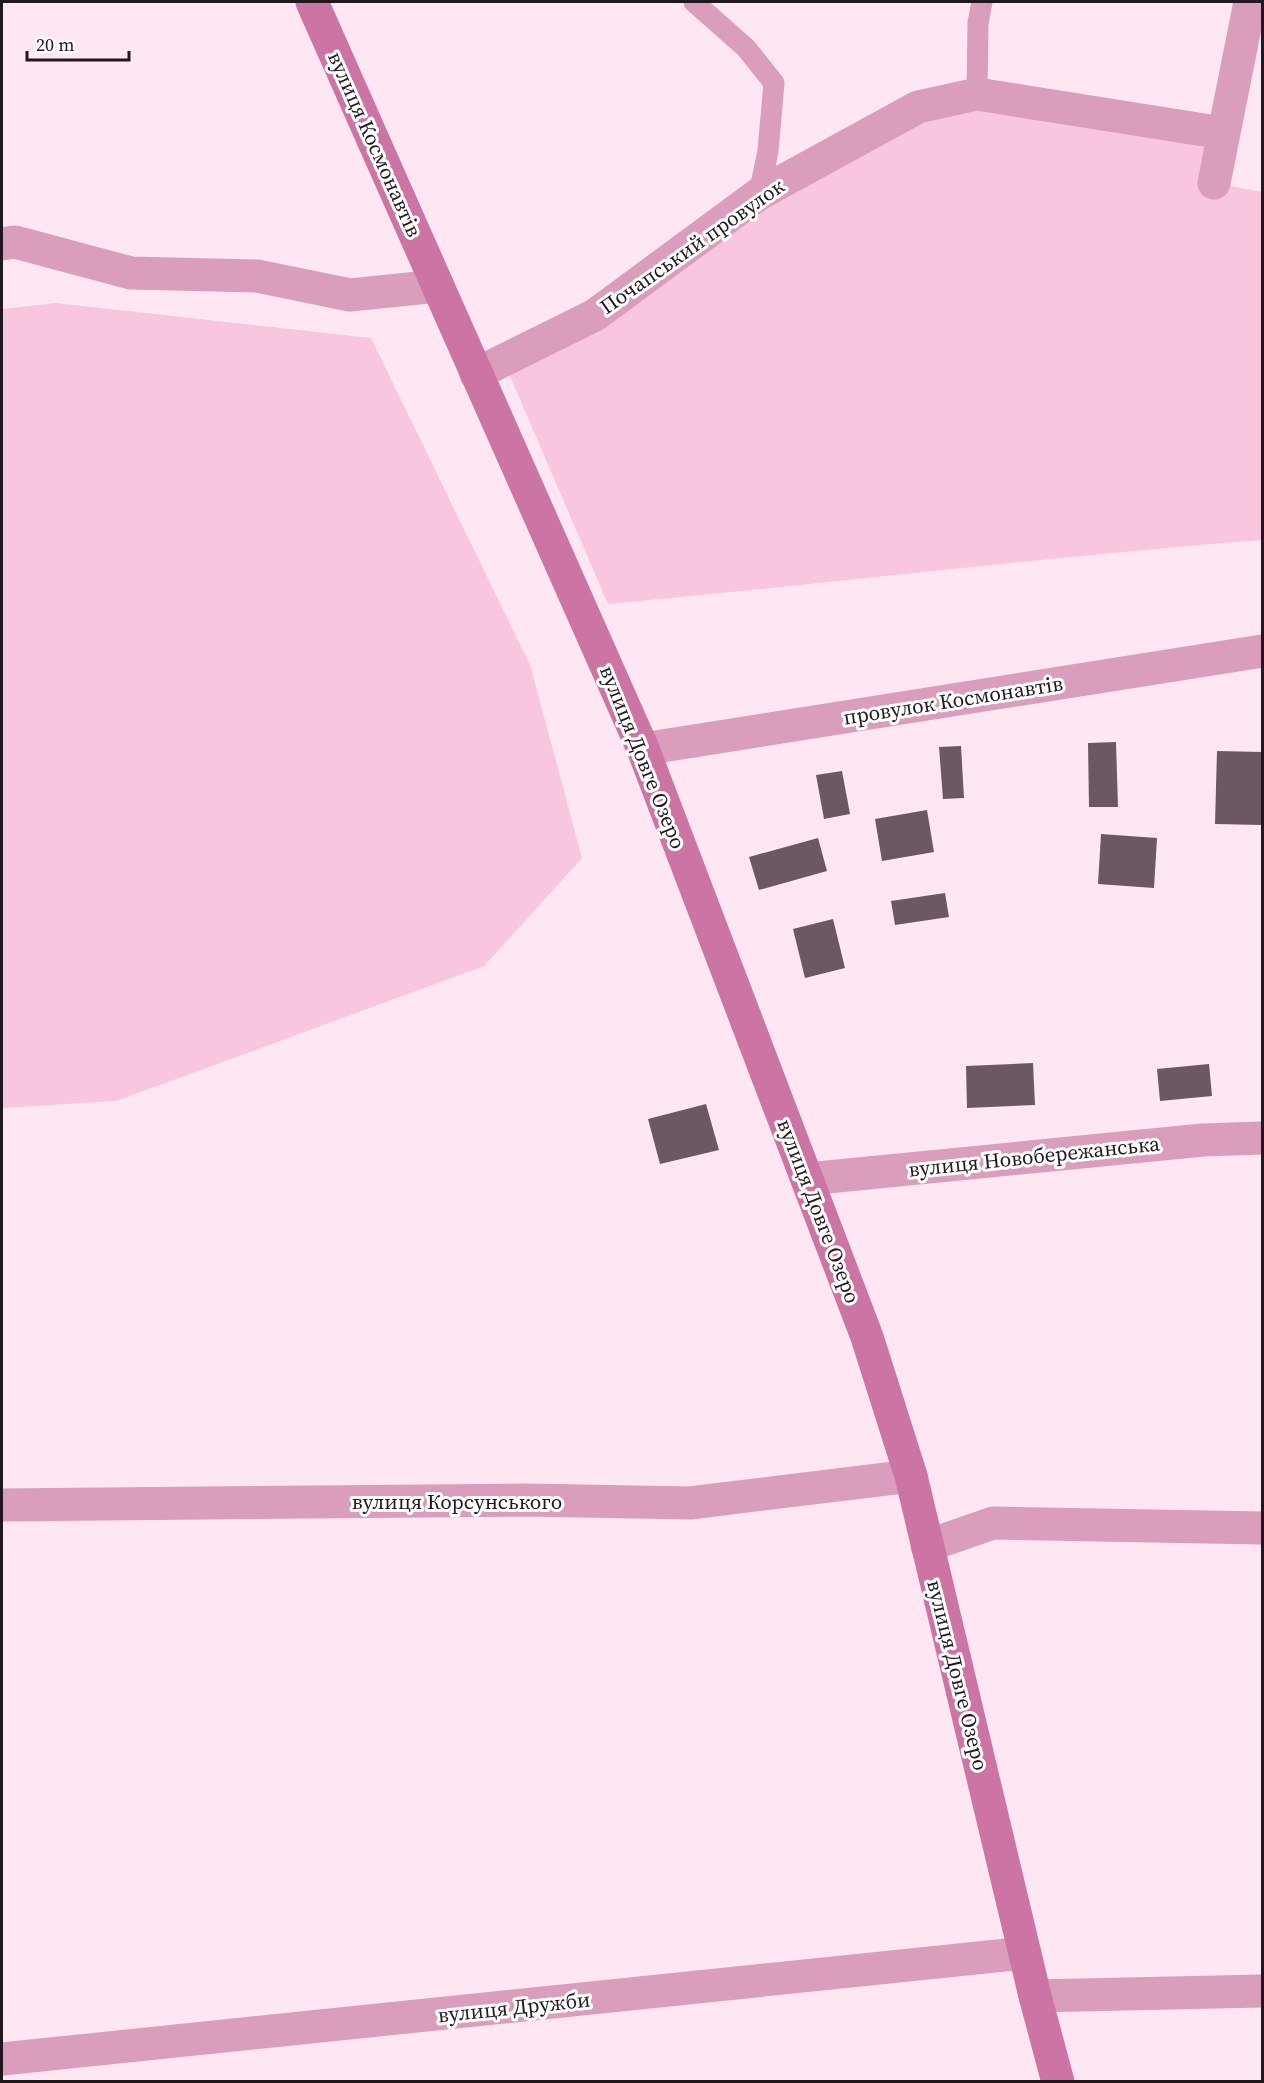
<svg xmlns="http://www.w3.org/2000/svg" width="1264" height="2083" font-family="'Source Serif 4',serif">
	<rect width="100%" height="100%" fill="#fee6f2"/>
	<path fill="#f8c7df" d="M977,94L1223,133L1214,183L1262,192V540C1044,557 827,584 608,604L503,360L759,194Z
		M56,303L371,338L530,665L582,858L484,966L116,1101L2,1108V309Z"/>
	<path fill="#6c5862" d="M1116,742L1118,807H1089L1088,743Z
		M961,746L964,798L943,799L939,747Z
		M1217,751L1262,752V825L1215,824Z
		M842,771L850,814L824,819L816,775Z
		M927,810L934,852L882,861L875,819Z
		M1101,834L1157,838L1154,888L1098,884Z
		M818,838L827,871L759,890L749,857Z
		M945,893L949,917L895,925L891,901Z
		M833,919L845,968L805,978L793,929Z
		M1033,1063L1035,1105L967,1108L966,1066Z
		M1209,1064L1212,1096L1160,1101L1157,1069Z
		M706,1104L719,1150L660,1164L648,1119Z"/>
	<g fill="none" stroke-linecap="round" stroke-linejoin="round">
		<path stroke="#da9dbc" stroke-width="21" d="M694,2L746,48L774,83L768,151L759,194
			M977,94L978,23L982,2"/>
		<path stroke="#da9dbc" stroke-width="33" d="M1214,183L1250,2
			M2,244L15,242L131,273L257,276L350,295L438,286
			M476,374L595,315L759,194L918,107L977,94L1223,133
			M643,749L1262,651
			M807,1179L1203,1140L1262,1138
			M2,1505L527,1500L690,1503L911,1476
			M927,1546L993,1523L1262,1528
			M1035,1996L1262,1991
			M2,2059L1025,1953"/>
		<path stroke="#cc74a4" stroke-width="33" d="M312,2L643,749L867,1337L911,1476L1035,1996L1058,2082"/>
	</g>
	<g text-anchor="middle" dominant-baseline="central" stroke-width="6" stroke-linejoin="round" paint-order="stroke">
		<g font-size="21" fill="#20181c" stroke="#fff">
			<text transform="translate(375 144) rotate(66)">вулиця Космонавтів</text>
			<text transform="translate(692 246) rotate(-35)">Почапський провулок</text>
			<text transform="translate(953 700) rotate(-9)">провулок Космонавтів</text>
			<text transform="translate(643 757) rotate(68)">вулиця Довге Озеро</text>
			<text transform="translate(1034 1156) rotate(-6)">вулиця Новобережанська</text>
			<text transform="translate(819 1211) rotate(69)">вулиця Довге Озеро</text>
			<text x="457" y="1501">вулиця Корсунського</text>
			<text transform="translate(958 1675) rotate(76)">вулиця Довге Озеро</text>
			<text transform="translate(514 2007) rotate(-6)">вулиця Дружби</text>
		</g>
	</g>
	<rect width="1264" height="2083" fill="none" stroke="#20181c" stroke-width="6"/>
	<path d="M27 51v9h102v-9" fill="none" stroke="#20181c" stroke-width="3"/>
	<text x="36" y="51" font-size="18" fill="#20181c" stroke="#ffffff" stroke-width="4.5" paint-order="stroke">20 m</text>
</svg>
